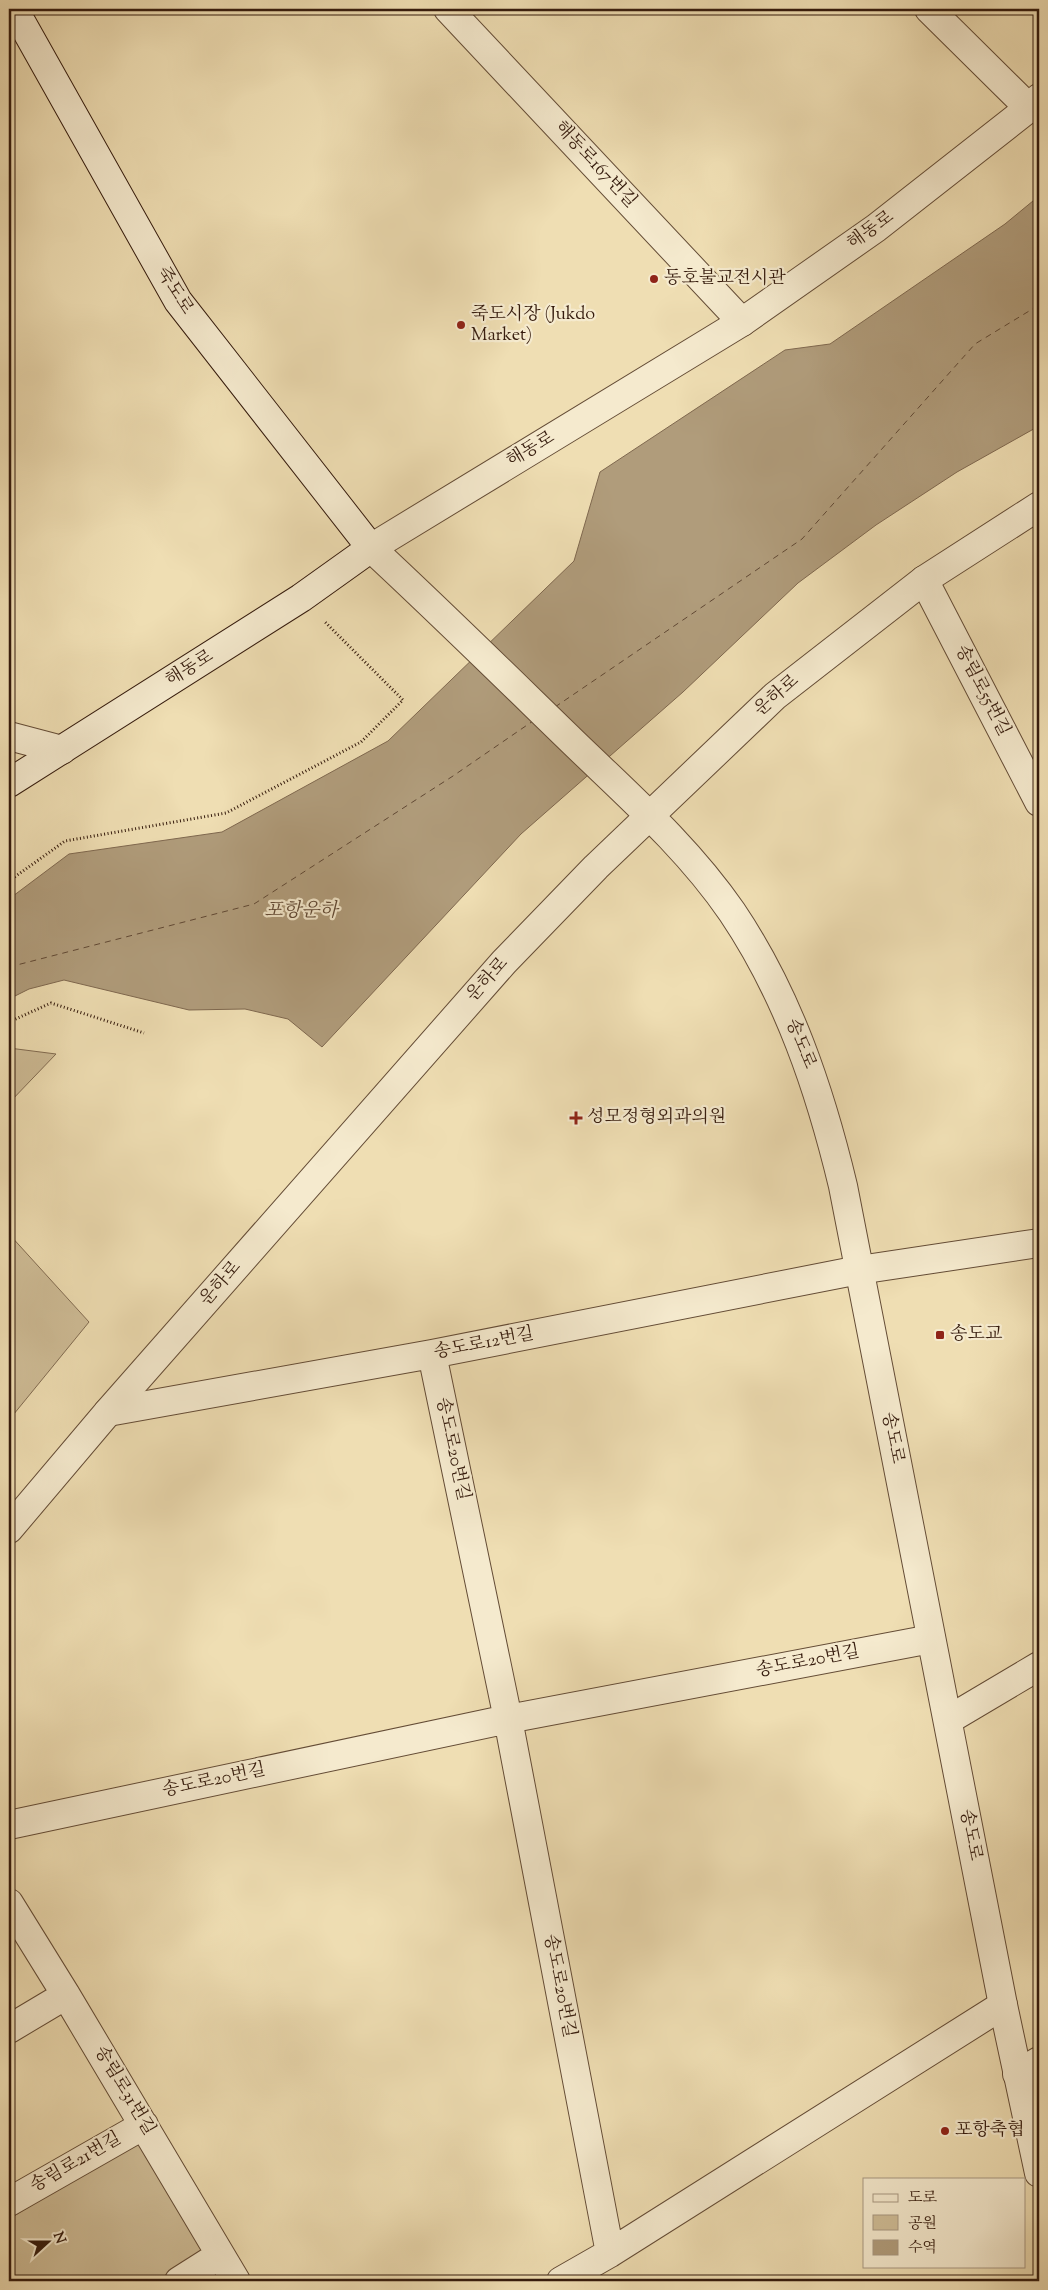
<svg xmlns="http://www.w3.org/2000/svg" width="1048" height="2290" font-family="'Sorts Mill Goudy','Noto Serif KR',serif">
	<rect width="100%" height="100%" fill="#efdeb3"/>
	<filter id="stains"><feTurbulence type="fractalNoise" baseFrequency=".004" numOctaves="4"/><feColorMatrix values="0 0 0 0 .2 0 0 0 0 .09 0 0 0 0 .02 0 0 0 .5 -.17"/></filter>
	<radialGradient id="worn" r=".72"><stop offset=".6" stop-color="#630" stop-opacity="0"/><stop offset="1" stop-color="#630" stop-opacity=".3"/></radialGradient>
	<path fill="#cfbd97" stroke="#826c52" d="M9,1048L56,1054L9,1103Z
		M9,1234L89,1322L9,1420Z
		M137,2141L205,2253L159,2281H9V2219Z"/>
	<path fill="#b09c7b" stroke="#7f684f" d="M1039,196V426L957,472L876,525L798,583L683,692L521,834L322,1047L288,1019L245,1009L189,1010L64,980L29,989L9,999V899L69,854L222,832L388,741L574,561L600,472L785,350L830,344L1005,224Z"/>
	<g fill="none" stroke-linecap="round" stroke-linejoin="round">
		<path stroke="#604834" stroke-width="1" stroke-dasharray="6 5" stroke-linecap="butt" d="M555,707L802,539L975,344L1039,305
			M9,967L254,904L453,776L533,721"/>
		<g stroke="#644c36" stroke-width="30">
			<path id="minor" d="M448,9L742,322
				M929,9L1029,108
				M924,580L1039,802
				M9,736L62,750
				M432,1354L508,1719L610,2253
				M108,1412L432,1354L859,1270L1039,1243
				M948,1720L1039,1666
				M9,1825L508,1719L931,1639
				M9,1903L66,1995L236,2281
				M9,2029L66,1995
				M1017,2074L1039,2061
				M9,2202L144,2125
				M179,2281L220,2255
				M561,2281L610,2253L1003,2005"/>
		</g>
		<g stroke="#644c36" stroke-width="30">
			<path id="tertiary" d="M1039,98L1029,108L876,228L742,322L371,548C440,612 507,678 574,743C630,797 688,848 732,912C788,995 820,1090 843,1186L1003,2005L1039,2173
				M9,1529L108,1412L504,962L596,867L775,696L924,580L1039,506"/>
		</g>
		<g stroke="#351b0d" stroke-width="30">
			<path id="secondary" d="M9,783L301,598L371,548L178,301L14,9"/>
		</g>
		<path stroke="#351b0d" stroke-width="3" stroke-dasharray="1 2.5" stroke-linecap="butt" d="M9,881L65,841L226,813L361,742L403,700L324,621
			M9,1022L51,1003L144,1033"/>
		<use href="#minor" stroke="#f5eace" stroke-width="28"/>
		<use href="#tertiary" stroke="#f5eace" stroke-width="28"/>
		<use href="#secondary" stroke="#f5eace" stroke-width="28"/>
	</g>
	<g fill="#8f2418" stroke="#f5eace" stroke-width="2">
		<circle cx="654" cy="279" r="5"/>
		<circle cx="461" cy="325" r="5"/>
		<path d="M573.5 1110.5h5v5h5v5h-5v5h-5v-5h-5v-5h5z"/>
		<rect x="935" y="1330" width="10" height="10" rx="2.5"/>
		<circle cx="945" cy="2131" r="5"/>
	</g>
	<g text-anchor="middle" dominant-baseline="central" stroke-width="4.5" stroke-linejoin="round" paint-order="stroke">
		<g font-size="18" fill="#351b0d" stroke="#f5eace">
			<text transform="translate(595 165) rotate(47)">해동로167번길</text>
			<text transform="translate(871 231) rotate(-36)">해동로</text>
			<text transform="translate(174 291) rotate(58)">죽도로</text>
			<text transform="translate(531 450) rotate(-31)">해동로</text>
			<text transform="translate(190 669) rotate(-32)">해동로</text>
			<text transform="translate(982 691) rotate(63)">송림로55번길</text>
			<text transform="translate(777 696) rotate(-41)">운하로</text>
			<text transform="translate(488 980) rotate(-48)">운하로</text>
			<text transform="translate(800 1044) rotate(68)">송도로</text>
			<text transform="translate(221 1284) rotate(-49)">운하로</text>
			<text transform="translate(484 1344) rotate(-11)">송도로12번길</text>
			<text transform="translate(892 1438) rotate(79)">송도로</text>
			<text transform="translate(452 1449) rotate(78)">송도로20번길</text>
			<text transform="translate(808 1662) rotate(-11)">송도로20번길</text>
			<text transform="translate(214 1781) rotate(-12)">송도로20번길</text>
			<text transform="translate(970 1835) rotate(79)">송도로</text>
			<text transform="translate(559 1986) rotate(79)">송도로20번길</text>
			<text transform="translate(124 2091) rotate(59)">송림로31번길</text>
			<text transform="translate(76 2163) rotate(-30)">송림로21번길</text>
		</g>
		<g font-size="18" fill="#351b0d" stroke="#f5eace" text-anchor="start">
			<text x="664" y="279">동호불교전시관</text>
			<text x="471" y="315">죽도시장 (Jukdo<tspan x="471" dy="21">Market)</tspan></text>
			<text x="587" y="1118">성모정형외과의원</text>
			<text x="950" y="1335">송도교</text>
			<text x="955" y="2131">포항축협</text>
		</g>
		<g font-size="19" font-style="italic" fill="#604834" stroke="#f5eace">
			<text x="301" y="911">포항운하</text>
		</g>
	</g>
	<rect width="1048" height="2290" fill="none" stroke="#efdeb3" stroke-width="30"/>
	<rect x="10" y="10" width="1028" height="2270" fill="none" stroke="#351b0d" stroke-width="2.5"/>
	<rect x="15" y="15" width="1018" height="2260" fill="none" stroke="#351b0d"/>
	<rect x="863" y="2178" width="162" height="90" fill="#f5eace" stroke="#a89781"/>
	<rect x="873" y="2194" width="25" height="8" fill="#f5eace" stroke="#a89781"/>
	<text x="908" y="2202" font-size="15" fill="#351b0d">도로</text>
	<rect x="873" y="2215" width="25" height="15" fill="#cfbd97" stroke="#a89781"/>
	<text x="908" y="2228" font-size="15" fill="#351b0d">공원</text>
	<rect x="873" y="2240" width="25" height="15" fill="#b09c7b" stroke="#a89781"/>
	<text x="908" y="2252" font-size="15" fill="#351b0d">수역</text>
	<g transform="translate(48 2242) rotate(69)" stroke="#f5eace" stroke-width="4" paint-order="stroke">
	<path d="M0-4L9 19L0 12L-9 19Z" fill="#351b0d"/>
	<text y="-8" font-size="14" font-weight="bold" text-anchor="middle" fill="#351b0d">N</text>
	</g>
	<rect width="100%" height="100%" filter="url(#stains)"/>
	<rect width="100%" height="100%" fill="url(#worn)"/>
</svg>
